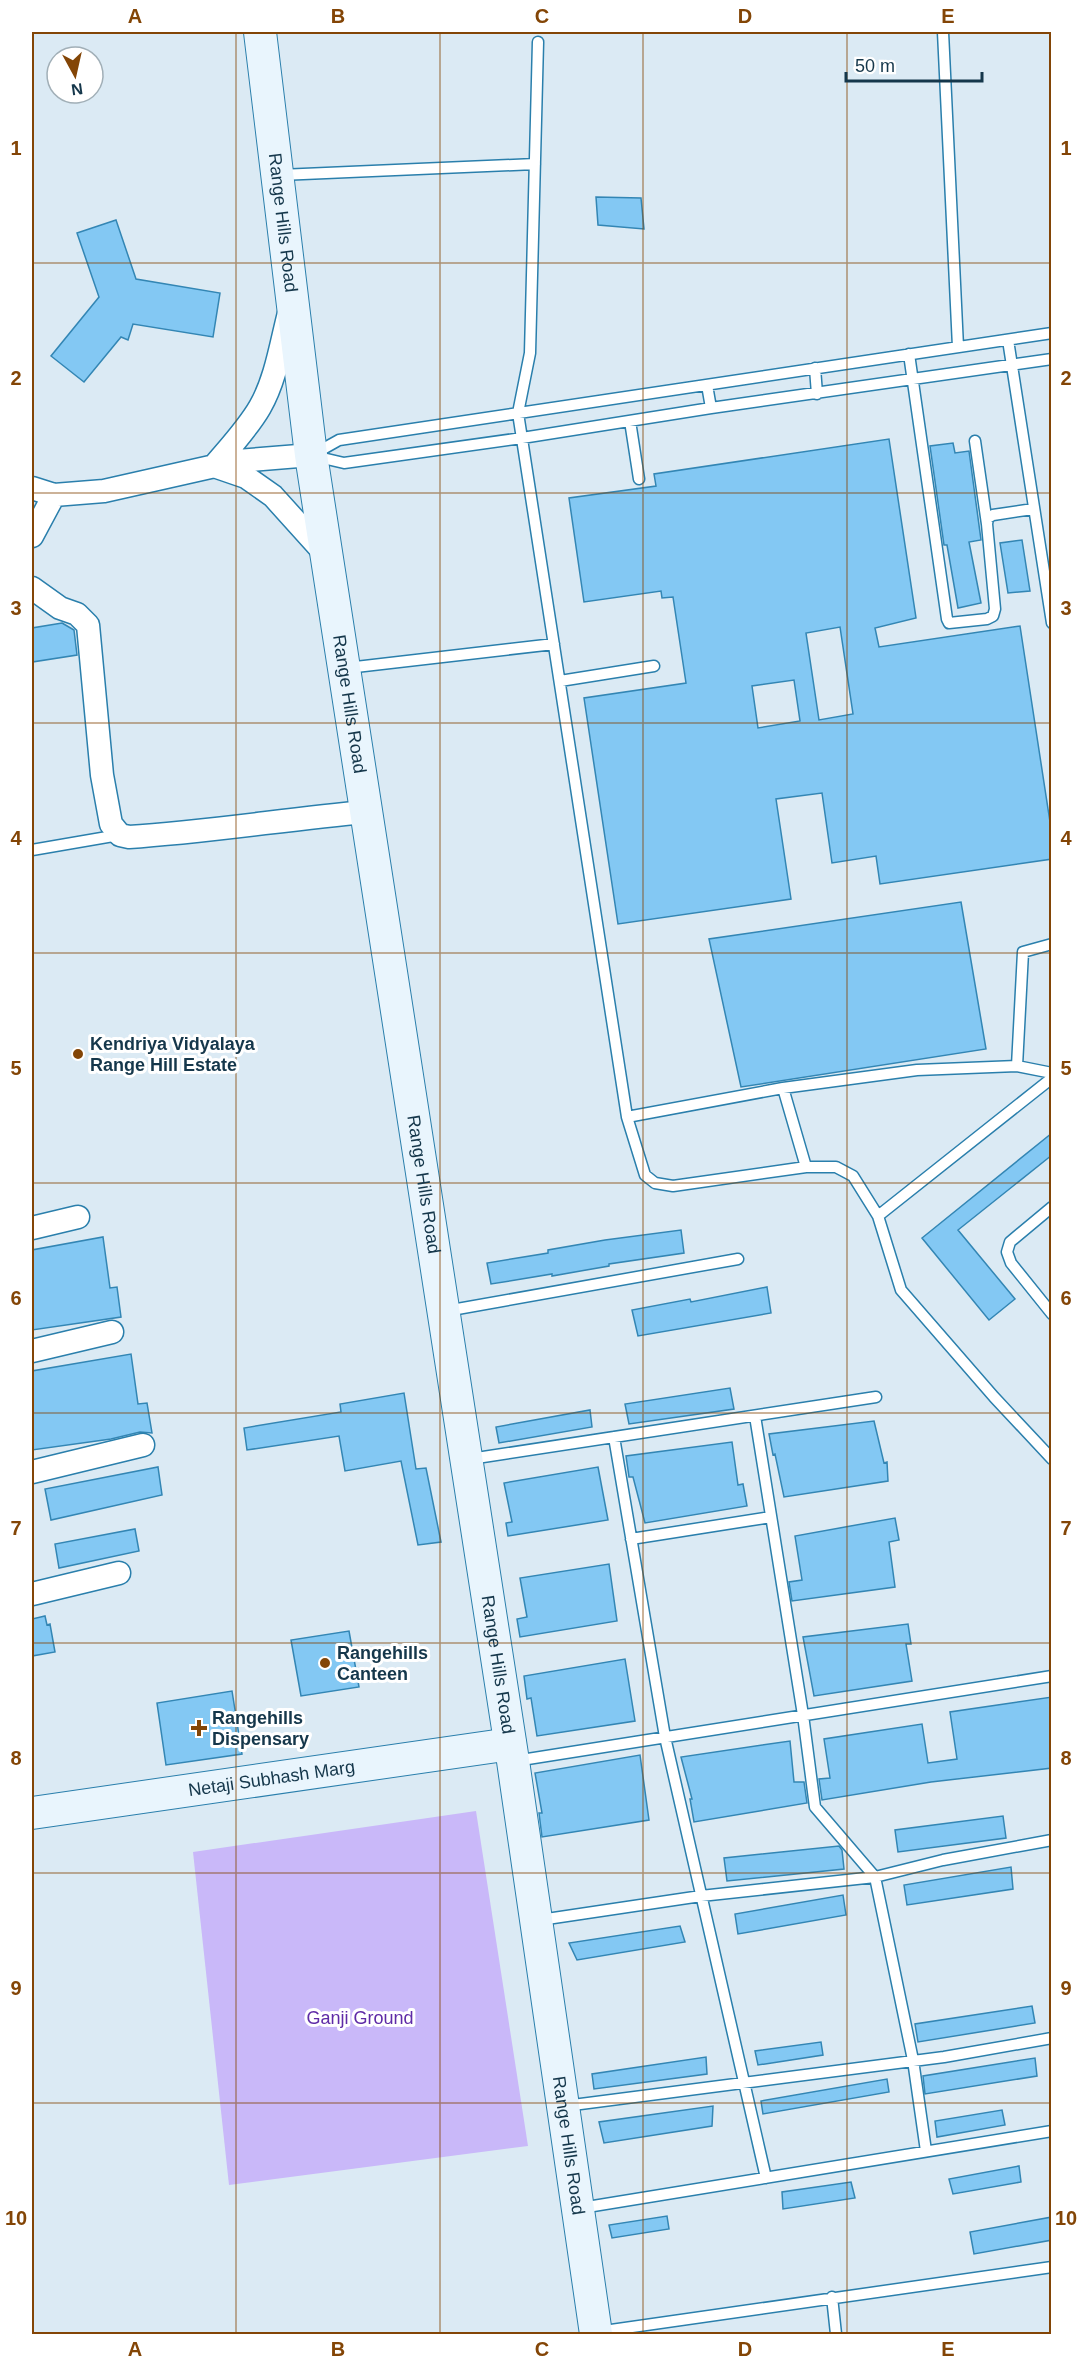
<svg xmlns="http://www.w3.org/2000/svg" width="1083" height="2366" font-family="Arial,sans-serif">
	<rect width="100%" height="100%" fill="#dbeaf4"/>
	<path fill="#c9b8f9" d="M476,1811L528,2146L229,2185L193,1852Z"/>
	<path fill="#83c8f3" stroke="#3386b4" stroke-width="1.5" fill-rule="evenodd" d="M596,197L641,198L644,229L598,225Z
		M116,220L136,279L220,293L213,337L133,324L128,340L121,337L84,382L51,356L99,297L77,233Z
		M889,439L916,618L875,628L879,647L1020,626L1052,835V859L880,884L876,856L832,863L822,793L776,799L791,899L618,924L584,698L686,683L673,597L662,598L661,591L584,602L569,498L656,486L654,474ZM840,627L853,714L819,720L806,633ZM794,680L800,721L758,728L752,686Z
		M953,443L955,453L969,451L981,540L969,542L981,603L958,608L947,545H944L930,446Z
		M1022,540L1030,591L1008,593L1000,543Z
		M62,623L74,630L77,655L32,662V628Z
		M961,902L986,1049L741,1087L709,939Z
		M1052,1133V1155L958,1230L1015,1299L989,1320L922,1238Z
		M681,1230L684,1253L609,1264V1266L552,1276V1274L491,1284L487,1263L548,1253V1250L605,1240Z
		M103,1237L110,1288L117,1287L121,1317L32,1330V1250Z
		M767,1287L771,1313L638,1336L632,1310L690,1299L691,1302Z
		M131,1354L138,1404L147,1403L152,1433L140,1432L111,1439L32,1450V1371Z
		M730,1388L734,1409L629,1424L625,1404Z
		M404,1393L416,1469L426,1468L441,1542L418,1545L401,1461L345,1471L339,1436L247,1450L244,1428L341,1412L340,1404Z
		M590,1410L592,1427L499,1443L496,1427Z
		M874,1421L884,1463L887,1462L888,1481L784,1497L775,1454L773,1455L769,1434Z
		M732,1442L738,1485L743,1484L747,1506L645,1523L633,1477H629L626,1456Z
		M158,1467L162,1495L51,1520L45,1489Z
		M598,1467L608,1520L508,1536L506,1523L512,1522L504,1483Z
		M895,1518L899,1540L889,1542L895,1587L792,1601L789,1582L802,1580L795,1536Z
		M135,1529L139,1551L59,1568L55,1544Z
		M609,1564L617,1621L520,1637L517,1619L527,1617L520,1578Z
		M45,1616L47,1625L50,1624L55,1652L32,1656V1619Z
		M908,1624L911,1644H906L912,1681L814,1696L803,1637Z
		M349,1631L359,1687L301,1696L291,1640Z
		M625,1659L635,1721L537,1736L531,1698L527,1699L524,1676Z
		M232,1691L242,1754L166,1765L157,1703Z
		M1052,1697V1768L931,1782L822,1800L819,1779L830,1778L824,1739L922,1724L928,1763L957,1759L950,1712Z
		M790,1741L794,1782H804L807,1803L694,1822L690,1799H692L681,1757Z
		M640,1755L649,1820L542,1837L539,1813H542L535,1773Z
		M1003,1816L1006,1838L898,1852L895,1830Z
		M839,1846L842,1850L844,1869L727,1881L724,1858Z
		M1011,1867L1013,1889L907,1905L904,1885Z
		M843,1895L846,1915L738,1934L735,1914Z
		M680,1926L685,1942L577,1960L569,1943Z
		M1032,2006L1035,2023L918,2042L915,2024Z
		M821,2042L823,2055L758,2065L755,2051Z
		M706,2057L707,2074L594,2089L592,2074Z
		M1035,2058L1037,2076L925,2094L923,2076Z
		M887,2079L889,2092L763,2114L761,2101Z
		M713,2106L712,2126L604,2143L599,2122Z
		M1002,2110L1005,2125L937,2137L935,2121Z
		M1019,2166L1021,2182L953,2194L949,2179Z
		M851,2182L855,2198L783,2209L782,2192Z
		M667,2216L669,2229L612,2238L609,2225Z
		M1052,2217V2240L974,2254L970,2232Z"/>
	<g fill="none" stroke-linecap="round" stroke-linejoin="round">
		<g stroke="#2a7fac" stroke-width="13">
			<path id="lane" d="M943,32L958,347
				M538,42L530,353L518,413L627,1117
				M280,175L535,164
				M1008,340L1052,623
				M909,354L947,619L949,623L987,619L993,616L995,609L987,524L988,518L993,515L1033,509
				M815,368L817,394
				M707,385L711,408
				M630,421L639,479
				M975,441L987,524
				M314,454L339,440L1052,333
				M314,456L344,463L522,438L711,408L1052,359
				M347,668L554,644
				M560,681L654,666
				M32,850L119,835
				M1017,1066L1023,952L1052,944
				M1052,1078L878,1216L901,1290L994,1397L1052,1459
				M783,1088L806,1167
				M1052,1207L1010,1242L1007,1252L1011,1263L1052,1314
				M878,1216L853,1176L836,1167H806L673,1186L655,1183L645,1175L627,1117L783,1088L917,1070L1017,1066L1052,1073
				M446,1311L738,1259
				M755,1416L803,1715L815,1807L875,1877L913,2060L926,2151
				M614,1437L665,1737L766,2178
				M470,1459L876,1397
				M631,1539L771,1517
				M515,1761L1052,1676
				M540,1920L701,1896L875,1877L943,1860L1052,1840
				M565,2106L944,2057L1052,2038
				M581,2208L1052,2131
				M832,2297L836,2334
				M597,2332L1052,2267"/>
		</g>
		<g stroke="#2a7fac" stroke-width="25">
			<path id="street" d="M289,313C281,344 276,379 260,407C248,428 230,447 214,466L246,477L273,496L327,556
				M32,488L54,495L104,491L237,461L311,455
				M32,536L54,495
				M32,588L60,608L77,614L88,625L102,775L111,824L120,835L129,837C208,832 287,819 366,812
				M32,1228L78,1217
				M32,1351L112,1332
				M32,1472L143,1445
				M32,1594L119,1573"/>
		</g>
		<g stroke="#2a7fac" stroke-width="34">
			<g id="secondary">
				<path id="s1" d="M260,32L311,455L513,1761L596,2334"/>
				<path id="s2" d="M32,1813L510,1744"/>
			</g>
		</g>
		<use href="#lane" stroke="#fff" stroke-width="10"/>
		<use href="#street" stroke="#fff" stroke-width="22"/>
		<use href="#secondary" stroke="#e9f5fd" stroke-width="32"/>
	</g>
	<path fill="none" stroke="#834506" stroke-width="1.5" stroke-opacity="0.55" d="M236,32V2334M440,32V2334M643,32V2334M847,32V2334M32,263H1052M32,493H1052M32,723H1052M32,953H1052M32,1183H1052M32,1413H1052M32,1643H1052M32,1873H1052M32,2103H1052"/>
	<g fill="#834506" stroke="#fff" stroke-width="2">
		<circle cx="78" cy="1054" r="6"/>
		<circle cx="325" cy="1663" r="6"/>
		<path d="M196 1719h6v6h6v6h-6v6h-6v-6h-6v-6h6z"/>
	</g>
	<g text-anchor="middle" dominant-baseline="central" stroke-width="6" stroke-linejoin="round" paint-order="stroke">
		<g font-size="18" fill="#15374b" stroke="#fff">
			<text stroke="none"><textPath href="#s1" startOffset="192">Range Hills Road</textPath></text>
			<text stroke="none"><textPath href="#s1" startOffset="678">Range Hills Road</textPath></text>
			<text stroke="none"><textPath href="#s1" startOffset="1164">Range Hills Road</textPath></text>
			<text stroke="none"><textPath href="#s1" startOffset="1650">Range Hills Road</textPath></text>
			<text stroke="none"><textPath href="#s2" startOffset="242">Netaji Subhash Marg</textPath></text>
			<text stroke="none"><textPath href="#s1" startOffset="2136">Range Hills Road</textPath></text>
		</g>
		<g font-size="18" font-weight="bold" fill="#15374b" stroke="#fff" text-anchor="start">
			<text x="90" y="1044">Kendriya Vidyalaya<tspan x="90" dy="21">Range Hill Estate</tspan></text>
			<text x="337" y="1653">Rangehills<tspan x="337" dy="21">Canteen</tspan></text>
			<text x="212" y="1718">Rangehills<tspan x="212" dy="21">Dispensary</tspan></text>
		</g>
		<g font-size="18" fill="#5e2aa6" stroke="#fff">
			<text x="360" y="2018">Ganji Ground</text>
		</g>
	</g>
	<rect width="1083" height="2366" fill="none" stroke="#ffffff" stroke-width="66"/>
	<g transform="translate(75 75) rotate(172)"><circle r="28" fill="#ffffff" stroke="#a1afb7" stroke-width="1.5"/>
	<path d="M0-4.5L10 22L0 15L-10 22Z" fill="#834506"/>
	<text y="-9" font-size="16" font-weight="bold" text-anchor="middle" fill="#15374b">N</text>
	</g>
	<path d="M846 72v9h136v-9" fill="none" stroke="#15374b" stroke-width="3"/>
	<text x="855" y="72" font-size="18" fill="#15374b" stroke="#ffffff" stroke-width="4.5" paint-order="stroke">50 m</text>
	<rect x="33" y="33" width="1017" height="2300" fill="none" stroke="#834506" stroke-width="2"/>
	<g font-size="20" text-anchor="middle" font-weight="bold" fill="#834506">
		<text x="135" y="23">A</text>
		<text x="338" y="23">B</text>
		<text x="542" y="23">C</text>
		<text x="745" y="23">D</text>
		<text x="948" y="23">E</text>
		<text x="16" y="155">1</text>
		<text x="1066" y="155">1</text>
		<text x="16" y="385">2</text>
		<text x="1066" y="385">2</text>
		<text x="16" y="615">3</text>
		<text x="1066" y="615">3</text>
		<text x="16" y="845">4</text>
		<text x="1066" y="845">4</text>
		<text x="16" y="1075">5</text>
		<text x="1066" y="1075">5</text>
		<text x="16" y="1305">6</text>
		<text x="1066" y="1305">6</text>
		<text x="16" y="1535">7</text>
		<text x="1066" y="1535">7</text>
		<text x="16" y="1765">8</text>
		<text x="1066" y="1765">8</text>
		<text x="16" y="1995">9</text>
		<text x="1066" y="1995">9</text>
		<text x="16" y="2225">10</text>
		<text x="1066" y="2225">10</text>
		<text x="135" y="2356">A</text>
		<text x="338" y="2356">B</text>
		<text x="542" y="2356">C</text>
		<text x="745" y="2356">D</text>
		<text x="948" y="2356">E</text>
	</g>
</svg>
